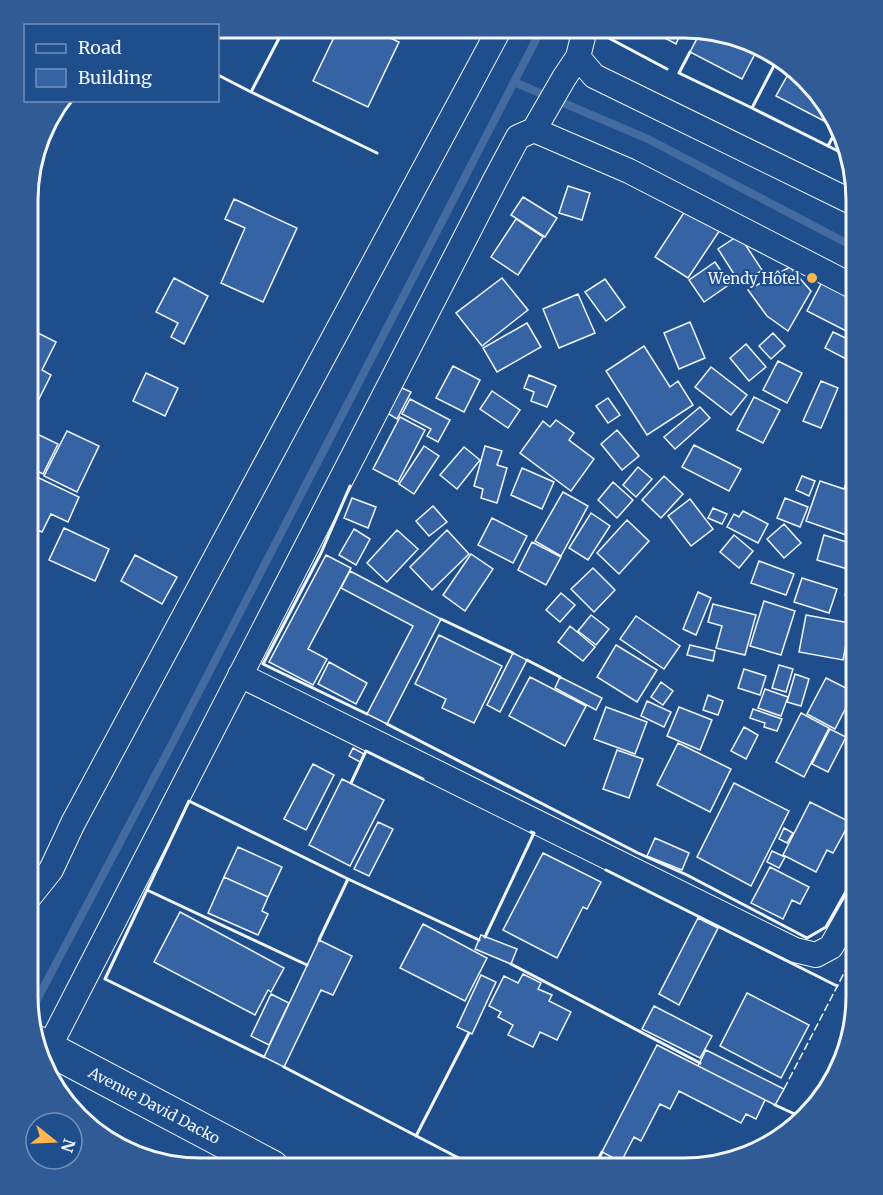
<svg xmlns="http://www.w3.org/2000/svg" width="883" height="1195" font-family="Merriweather,serif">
	<rect width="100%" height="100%" fill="#1f4e8c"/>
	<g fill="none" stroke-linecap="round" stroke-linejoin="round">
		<path stroke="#446ba0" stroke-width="8" d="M514,82L648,139L856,248
			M31,1011L174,740L542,28"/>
	</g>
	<path fill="#3563a3" stroke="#f2f6ff" stroke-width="1.5" d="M339,27L369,28L399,42L368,107L313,81Z
		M660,28H683L676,44L657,34Z
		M702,29H707L758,48L742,79L690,52Z
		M791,69L829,112L824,121L776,96Z
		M568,186L590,193L582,220L559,213Z
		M523,197L557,218L545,237L511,215Z
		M234,199L297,228L263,302L221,283L245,228L225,219Z
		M687,208L720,230L688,278L655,257Z
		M516,219L543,237L518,275L491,257Z
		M739,235L762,270L741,285L718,249Z
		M715,262L730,284L704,302L689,280Z
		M790,267L811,291L788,331L767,316L748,290Z
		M174,278L208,296L184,344L171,337L178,323L156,312Z
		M502,278L528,310L482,346L456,313Z
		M605,279L625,307L606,321L585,292Z
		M822,282L856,299V336L807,311Z
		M578,294L595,333L559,348L543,309Z
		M690,322L705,358L679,369L664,333Z
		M527,323L541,347L497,372L483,348Z
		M28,328L56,342L42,370L51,375L28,421Z
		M833,332L856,343V350L850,361L825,348Z
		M773,333L785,346L771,359L759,346Z
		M746,344L766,367L749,381L730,358Z
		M644,346L670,387L678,381L693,405L647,435L606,371Z
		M778,361L802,373L787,403L763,390Z
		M453,366L480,380L464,412L436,398Z
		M711,367L747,395L731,415L695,387Z
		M146,373L178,388L165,416L133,401Z
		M529,375L556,386L547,407L531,401L534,392L524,388Z
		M821,381L838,388L821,428L803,421Z
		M400,387L411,392L397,419L387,413Z
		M492,391L520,410L508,428L480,409Z
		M754,397L780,410L763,443L737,430Z
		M608,398L620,415L608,423L596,406Z
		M410,399L450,420L438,442L427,436L431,429L402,414Z
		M700,407L710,418L675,449L664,437Z
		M400,417L425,430L398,482L373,469Z
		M556,420L574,433L569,440L594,459L571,491L520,453L543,421L550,427Z
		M617,430L639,456L622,470L601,444Z
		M67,431L99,446L77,492L44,476Z
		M33,432L58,444L43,474L29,467L32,461L28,459V442Z
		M694,445L741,469L729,491L682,467Z
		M424,446L439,456L414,494L399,484Z
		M485,446L502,451L497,465L507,468L497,503L481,498L483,489L474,486Z
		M464,447L480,460L457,489L440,475Z
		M638,467L652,479L636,497L623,485Z
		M522,468L554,482L542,509L511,495Z
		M664,476L683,494L661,518L642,500Z
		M802,476L815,481L809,496L796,490Z
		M37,477L79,497L68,522L51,514L42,532L28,526V497Z
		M820,481L844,489L847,481L856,484V517L849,536L806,521Z
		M613,482L633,500L617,518L598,500Z
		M563,492L588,506L561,556L535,541Z
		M352,498L376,507L368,528L344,518Z
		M785,498L808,507L800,527L777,518Z
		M690,499L713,529L691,546L668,516Z
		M433,506L447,522L429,536L416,521Z
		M713,508L727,514L722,524L708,518Z
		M743,511L768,524L758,543L727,527L734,514L739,517Z
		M591,513L610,526L588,560L569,548Z
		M492,518L527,536L513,563L478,545Z
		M627,520L649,541L619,574L597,553Z
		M784,524L801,543L784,558L767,539Z
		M64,528L109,549L95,581L49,560Z
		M354,529L370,539L356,565L339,555Z
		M397,530L418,549L387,582L367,563Z
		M447,530L469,554L432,590L410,567Z
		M734,535L753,551L739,568L720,552Z
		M824,535L856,545V554L851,570L817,560Z
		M532,542L561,557L546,585L518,570Z
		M471,554L493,569L465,611L443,595Z
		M135,555L177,577L162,604L121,581Z
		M326,555L351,568L308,649L327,659L313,685L269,662Z
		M759,561L794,574L786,595L751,583Z
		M856,562V599L845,595Z
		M593,568L615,590L594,612L571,589Z
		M350,571L441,619L387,724L367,714L413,626L341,588Z
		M802,578L837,589L829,613L794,602Z
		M698,592L711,598L696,635L683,629Z
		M561,593L575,605L560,622L546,610Z
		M764,601L795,611L781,655L750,646Z
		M713,604L756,615L745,655L716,648L722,626L708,622Z
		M591,615L609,629L596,645L578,631Z
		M806,615L850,623L843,660L799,652Z
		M636,616L680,646L664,669L620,639Z
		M570,626L595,647L583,661L558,642Z
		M439,635L502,666L474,723L442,708L446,699L415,684Z
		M616,645L657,670L637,702L597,677Z
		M690,645L715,651L713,661L687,655Z
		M513,653L527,660L500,712L487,705Z
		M329,662L367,683L356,704L318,684Z
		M779,665L793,669L786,692L772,688Z
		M744,669L766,676L760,695L738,688Z
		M795,674L809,679L801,706L787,702Z
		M530,677L586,706L565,746L509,716Z
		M560,677L602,698L596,710L555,688Z
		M826,678L854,692L835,729L807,714Z
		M661,682L673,691L663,705L651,697Z
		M765,689L788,697L781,716L758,708Z
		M708,695L723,701L718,715L703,710Z
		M647,701L671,712L664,727L641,716Z
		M606,707L647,722L635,754L594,739Z
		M679,707L712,720L700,750L667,736Z
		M753,709L782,719L777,731L764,727L765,723L750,718Z
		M801,713L829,728L804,777L776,762Z
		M744,727L758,735L746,759L731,751Z
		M830,729L846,737L828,772L812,764Z
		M678,743L731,769L710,812L657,785Z
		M353,748L364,754L360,762L349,756Z
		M617,750L643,759L629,798L603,789Z
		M313,764L334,775L306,830L284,819Z
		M342,779L384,800L350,866L309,845Z
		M734,783L789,811L751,886L697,857Z
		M810,802L850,822L833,853L827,850L816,872L783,855Z
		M378,822L393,829L369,876L354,869Z
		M784,828L793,833L787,843L779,839Z
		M655,838L689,853L682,870L647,856Z
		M238,847L282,867L268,897L224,877Z
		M772,851L785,857L779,868L767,862Z
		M543,853L601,882L587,909L583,907L557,958L503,930Z
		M770,867L809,887L800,904L792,900L783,919L751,903Z
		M224,877L268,897L262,911L268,914L258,935L208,913Z
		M180,912L284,968L271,992L268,990L255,1015L154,962Z
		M698,918L718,928L679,1005L659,994Z
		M423,924L487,958L465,1001L400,968Z
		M481,935L517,949L511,964L475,949Z
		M319,940L352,956L333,995L321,990L284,1067L264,1057Z
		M523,974L541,983L538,989L552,995L549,1001L571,1012L557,1040L540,1032L533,1047L508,1035L513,1025L498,1017L501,1012L489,1006L504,976L518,983Z
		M481,975L496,982L472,1034L457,1027Z
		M747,993L809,1025L781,1078L720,1046Z
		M271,994L289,1003L269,1045L251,1036Z
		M654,1006L712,1036L700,1058L642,1029Z
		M657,1045L765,1100L756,1119L746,1114L741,1123L679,1091L670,1109L660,1104L641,1141L634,1137L621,1162L602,1152Z
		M706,1050L784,1089L775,1105L698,1066Z"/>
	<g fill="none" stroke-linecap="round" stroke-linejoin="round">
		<g stroke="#f2f6ff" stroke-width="26">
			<path id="minor" d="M586,28L584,33L578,57L594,76L856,204
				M534,130L564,78L578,57
				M240,675L795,950L816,955L831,947L856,903
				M27,900L51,870L73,823L500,28
				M42,1061L495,180L518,137L534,130L629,171L856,288"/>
		</g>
		<g stroke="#f2f6ff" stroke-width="35">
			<g id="primary">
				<path id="s1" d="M38,1043L272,1167"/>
			</g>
		</g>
		<use href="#minor" stroke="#1f4e8c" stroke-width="24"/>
		<use href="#primary" stroke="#1f4e8c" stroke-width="33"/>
		<path stroke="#f2f6ff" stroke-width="1.5" stroke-dasharray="8 3" stroke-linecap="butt" d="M784,1089L856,950"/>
		<path stroke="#f2f6ff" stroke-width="3" d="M609,28L605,36L667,69
			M690,52L679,73L752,108
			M779,56L752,108L828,146L839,125
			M218,75L251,92L377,153
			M251,92L285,27
			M828,146L846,155
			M350,486L321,553L263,664L367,714
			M441,619L513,653
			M527,660L560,677
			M387,724L638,853L687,875L807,938L826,927L856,874
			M351,783L366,751L423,779
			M606,870L837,986
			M348,879L479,940
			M147,890L105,979L264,1057
			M485,937L534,833L531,832
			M511,964L700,1063
			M307,965L147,890L189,801L348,879L319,940
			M284,1067L476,1167
			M775,1105L799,1116
			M416,1136L469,1033
			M594,1168L602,1152"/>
	</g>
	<circle fill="#ffb74d" stroke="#1f4e8c" stroke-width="2" cx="812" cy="278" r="6"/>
	<g text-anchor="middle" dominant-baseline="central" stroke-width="4.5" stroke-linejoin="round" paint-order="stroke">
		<g font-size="15" fill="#f2f6ff" stroke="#1f4e8c" text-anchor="end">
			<text x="800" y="278">Wendy Hôtel</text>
		</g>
		<g font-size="15" fill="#f2f6ff" stroke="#1f4e8c">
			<text stroke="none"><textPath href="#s1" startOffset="132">Avenue David Dacko</textPath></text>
		</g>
	</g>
	<path d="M0 0H883V1195H0ZM200 38H684A162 162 0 0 1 846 200V996A162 162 0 0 1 684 1158H200A162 162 0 0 1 38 996V200A162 162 0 0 1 200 38Z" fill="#305b95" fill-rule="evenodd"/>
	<path fill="none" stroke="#f2f6ff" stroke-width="3" d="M200 38H684A162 162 0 0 1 846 200V996A162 162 0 0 1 684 1158H200A162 162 0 0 1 38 996V200A162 162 0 0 1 200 38Z"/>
	<rect x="24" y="24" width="195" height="78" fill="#1f4e8c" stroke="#7391ba" stroke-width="1.5"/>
	<rect x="36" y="44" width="30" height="9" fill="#1f4e8c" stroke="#7391ba" stroke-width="1.5"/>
	<text x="78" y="54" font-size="18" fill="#f2f6ff">Road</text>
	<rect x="36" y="69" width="30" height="18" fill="#3563a3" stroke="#7391ba" stroke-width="1.5"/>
	<text x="78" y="84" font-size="18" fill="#f2f6ff">Building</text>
	<g transform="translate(54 1141) rotate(108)"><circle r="28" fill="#1f4e8c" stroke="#7391ba" stroke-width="1.5"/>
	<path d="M0-4.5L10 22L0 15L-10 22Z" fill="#ffb74d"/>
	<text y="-9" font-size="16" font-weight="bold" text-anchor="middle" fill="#f2f6ff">N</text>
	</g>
</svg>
